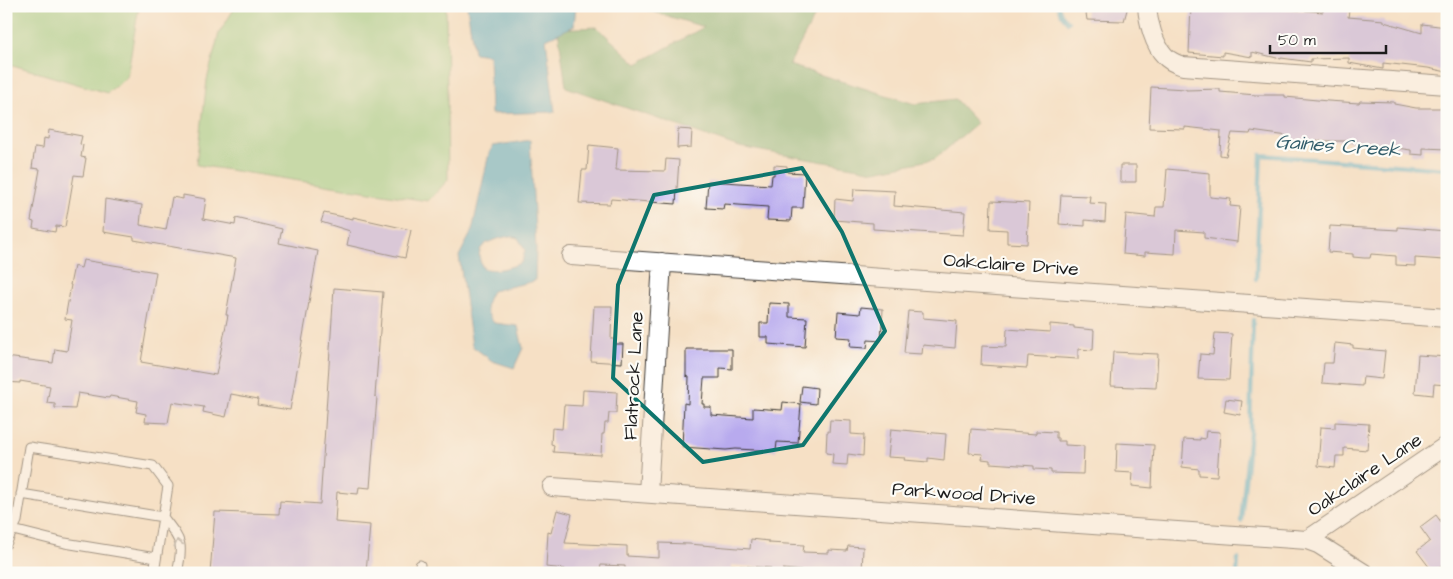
<svg xmlns="http://www.w3.org/2000/svg" width="1453" height="579" font-family="'Architects Daughter',sans-serif">
	<rect width="100%" height="100%" fill="#fdfcf7"/>
	<filter id="ink" filterUnits="userSpaceOnUse"><feTurbulence type="fractalNoise" baseFrequency=".02" numOctaves="2"/><feDisplacementMap in="SourceGraphic" scale="10" xChannelSelector="R" yChannelSelector="G"/><feConvolveMatrix kernelMatrix="1 2 1 2 8 2 1 2 1" color-interpolation-filters="sRGB"/></filter>
	<filter id="wash" filterUnits="userSpaceOnUse"><feTurbulence type="fractalNoise" baseFrequency=".0096" numOctaves="4" result="noise"/><feDisplacementMap in="SourceGraphic" scale="20" xChannelSelector="R" yChannelSelector="G"/><feGaussianBlur stdDeviation="1.12" result="paint"/><feColorMatrix in="noise" values="0 0 0 0 0 0 0 0 0 0 0 0 0 0 0 0 0 1.4 0 .05"/><feComposite in="paint" operator="in"/></filter>
	<g filter="url(#wash)">
		<rect width="100%" height="100%" fill="#f5e0c5"/>
		<path fill="#91d086" stroke="#567651" d="M6,6H139L127,77L107,93L6,63Z
			M236,6H446L448,180L428,201L197,165L207,80L219,33Z"/>
		<path fill="#74b273" stroke="#486748" d="M634,6H820L789,65L915,104L955,99L977,123L935,159L875,171L739,147L566,87L558,29L597,27L637,64L704,27Z"/>
		<path fill="#4cabca" stroke="#346473" fill-rule="evenodd" d="M467,6H576L574,26L546,39L555,112L491,114L489,55L474,53Z
			M530,140L536,249L535,281L492,291C484,306 484,309 494,323L518,326L523,348L514,368L492,361L472,346L459,256L472,231L489,153L493,146ZM509,236L518,238L525,250L522,262C510,268 496,272 483,268C471,244 490,241 509,236Z"/>
		<g fill="none" stroke-linecap="round" stroke-linejoin="round">
			<path stroke="#4cabca" stroke-width="4.5" d="M1058,6L1061,14L1068,22
				M1256,279L1261,155L1447,169
				M1241,521L1250,432L1253,320
				M1237,573L1238,559"/>
		</g>
		<g id="blocks">
			<path fill="#b8aaee" d="M1085,6H1128L1124,21L1087,20Z
				M1191,6L1227,8V6H1255V8L1286,9L1323,12V7L1349,11L1348,17L1384,20V22L1422,33V24L1447,27V72L1428,68L1383,63V69L1349,63V58L1311,59V62L1281,58V59L1252,52V57L1223,52V56L1189,53Z
				M1151,87L1186,89V90L1220,89V92L1256,95H1285V97L1328,101L1359,103L1360,101L1394,102V104L1416,108H1447V149L1423,148V155L1411,154V150L1346,141H1299V143L1288,142V136L1251,131L1250,134L1232,133L1226,156L1220,155L1221,131L1185,127V129L1149,128Z
				M678,129L692,130L691,147L677,148Z
				M49,130L82,136L80,144L83,145L81,157L86,158L83,176L74,175L65,227L56,226L55,232L33,228L34,222L31,221L40,169L32,168L35,147L43,148L44,138L48,139Z
				M589,145L618,148L616,170L665,171L666,159L679,160L676,204L611,199L610,204L579,203L582,170H587Z
				M774,165L787,166V172L805,173L803,208H792L791,221L767,220L768,207L724,204L723,209L706,208L708,181L771,185L772,175H774Z
				M1120,165H1136V182H1120Z
				M1167,169L1210,173V197L1231,199L1230,206L1240,207L1237,242L1204,238V232L1176,230L1175,254L1145,252V256L1123,254L1126,214L1155,217L1156,207H1164Z
				M854,189L895,191L894,206L965,212L963,235L873,229V223L834,220L835,199L853,201Z
				M183,195L206,199L203,219L235,225L236,218L282,229L279,243L318,251L290,410L257,405L258,399L231,394L226,417L203,412L204,407L172,402L168,423L145,422L146,414L136,412L138,401L110,396L109,398L78,393L75,409L55,408V404L47,403L50,386L20,381V383L6,382V357L53,363L55,349L67,351L72,320L65,319L71,285H70L74,266L81,268L83,260L156,272L141,362L216,375L228,315H226L236,258L134,240V237L103,232L105,199L142,205L140,225L166,230L172,197L183,199Z
				M1061,195L1090,196L1089,203L1106,204L1105,222L1085,220V226L1059,224Z
				M991,201L1029,203L1027,244L1007,243V230L990,229Z
				M324,213L353,219V217L411,230L405,258L347,245L350,231L321,222Z
				M1330,226L1398,230V227L1446,231L1444,260L1415,258V266L1396,265V256L1371,254L1370,258H1364L1353,257V254L1328,252Z
				M334,288L383,292L375,396L377,397L370,488L359,487L358,494L337,492L335,522L370,525L366,573H210L215,512L279,514L280,501L320,504Z
				M769,303L789,304V317L807,318L805,347L768,344V337H760V323H768Z
				M594,306H612L611,339H614V344H623L622,363L591,361Z
				M861,307L883,309L881,341L868,340L867,348L850,347L851,338L836,337L838,312L860,314Z
				M908,311L923,312V318L957,321L955,348L923,345L922,354L904,353Z
				M1050,324L1074,326V328L1094,330L1093,350L1078,349V359L1028,356L1027,368L981,365L982,346L1006,347L1007,329L1050,332Z
				M1215,333L1232,334L1229,380L1198,379L1200,354L1213,355Z
				M1335,343L1353,345V348L1385,351L1382,379L1363,377L1362,386L1322,383L1324,363H1333Z
				M686,349H732V369L720,368V378H704L702,404H704V407H711V415L753,418V408L782,410L783,402L801,404L798,443L777,442L776,451L736,449L726,450L682,447L684,403L688,404L689,377L686,376Z
				M1113,352L1158,354L1156,388L1111,386Z
				M1418,355L1447,357V385L1434,384L1433,395L1415,393Z
				M802,386L817,388L816,404L800,402Z
				M583,390L617,392L616,413H609L608,423H605L604,434H602L601,455L553,452L554,445L551,444L552,428L562,429L564,405L582,406Z
				M1226,399L1242,401L1240,415L1224,412Z
				M830,420L851,421V434L864,435L863,456L848,454L847,465L832,464L833,454L826,453L827,432H829Z
				M1335,422L1369,424L1367,450L1344,448V456H1336L1335,468L1318,466L1321,427L1335,428Z
				M891,429L946,434L944,460L928,458V462L904,460L905,458L888,457Z
				M971,429L1036,434V431L1056,432V438H1058V441H1065V445L1084,446L1083,474L1051,473V470L1034,469V466L990,463V460L982,459L983,454L969,453Z
				M1206,431L1220,432L1217,476L1199,475V469L1182,467L1184,439L1200,440V438L1205,439Z
				M1117,443L1154,445L1152,488L1132,486L1133,473L1116,472Z
				M557,510L572,514L565,543L627,546V556L659,558V543L689,544L750,549L751,539L769,541V543L804,545L803,552L829,553V550L847,551L848,546L863,547L862,573H823L783,569V573H771V568L731,565V573H625V566L601,565L600,570L578,569V573H564L565,569L546,567L548,532L551,533Z
				M1436,515L1447,530V561L1433,572L1417,551L1430,541L1420,527Z"/>
		</g>
	</g>
	<g filter="url(#ink)">
		<use href="#blocks" fill-opacity="0" stroke="#3d3935" stroke-width="1"/>
		<g fill="none" stroke-linecap="round" stroke-linejoin="round">
			<g stroke="#3d3935" stroke-width="11">
				<path id="service" d="M21,494L163,517C181,541 184,542 177,573
					M13,530L65,543L156,558
					M6,544L17,521L29,447L153,466L168,486L154,573
					M419,573L420,565"/>
			</g>
			<g stroke="#3d3935" stroke-width="20">
				<path id="minor" d="M1147,6C1148,22 1154,45 1165,56C1170,62 1177,64 1183,66L1447,85
					M571,256L1447,318
					M552,487L1307,540L1318,544L1364,573
					M648,493L662,262
					M1307,540L1447,445"/>
			</g>
			<use href="#service" stroke="#fff" stroke-width="9"/>
			<use href="#minor" stroke="#fff" stroke-width="18"/>
		</g>
		<defs><path id="oneway-chevron" d="M-2-3.5L2.5 0L-2 3.5" fill="none" stroke-width="1.6" stroke-linecap="round" stroke-linejoin="round" transform="scale(1.25)"/></defs>
		<use stroke="#999" href="#oneway-chevron" transform="translate(178 543) rotate(-105)"/>
	</g>
	<path d="M0 0H1453V579H0ZM802,168L842,232L885,331L803,445L703,462L613,378L618,285L654,195Z" fill="#f5e0c5" fill-opacity=".55" fill-rule="evenodd"/>
	<path fill="none" stroke="#0f766e" stroke-width="4" stroke-linejoin="round" d="M802,168L842,232L885,331L803,445L703,462L613,378L618,285L654,195Z"/>
	<g text-anchor="middle" dominant-baseline="central" stroke-width="4.5" stroke-linejoin="round" paint-order="stroke">
		<g font-size="19" fill="#1c1c1c" stroke="#fdfcf7">
			<text transform="translate(1011 265) rotate(4)">Oakclaire Drive</text>
			<text transform="translate(634 376) rotate(-87)">Flatrock Lane</text>
			<text transform="translate(1365 475) rotate(-34)">Oakclaire Lane</text>
			<text transform="translate(964 494) rotate(4)">Parkwood Drive</text>
		</g>
		<g font-size="20" font-style="italic" fill="#325c6a" stroke="#fdfcf7">
			<text transform="translate(1338 146) rotate(4)">Gaines Creek</text>
		</g>
	</g>
	<rect width="1453" height="579" fill="none" stroke="#fdfcf7" stroke-width="25"/>
	<path d="M1270 45v8h116v-8" fill="none" stroke="#1c1c1c" stroke-width="2.5"/>
	<text x="1278" y="45" font-size="15" fill="#1c1c1c" stroke="#fdfcf7" stroke-width="4" paint-order="stroke">50 m</text>
</svg>
